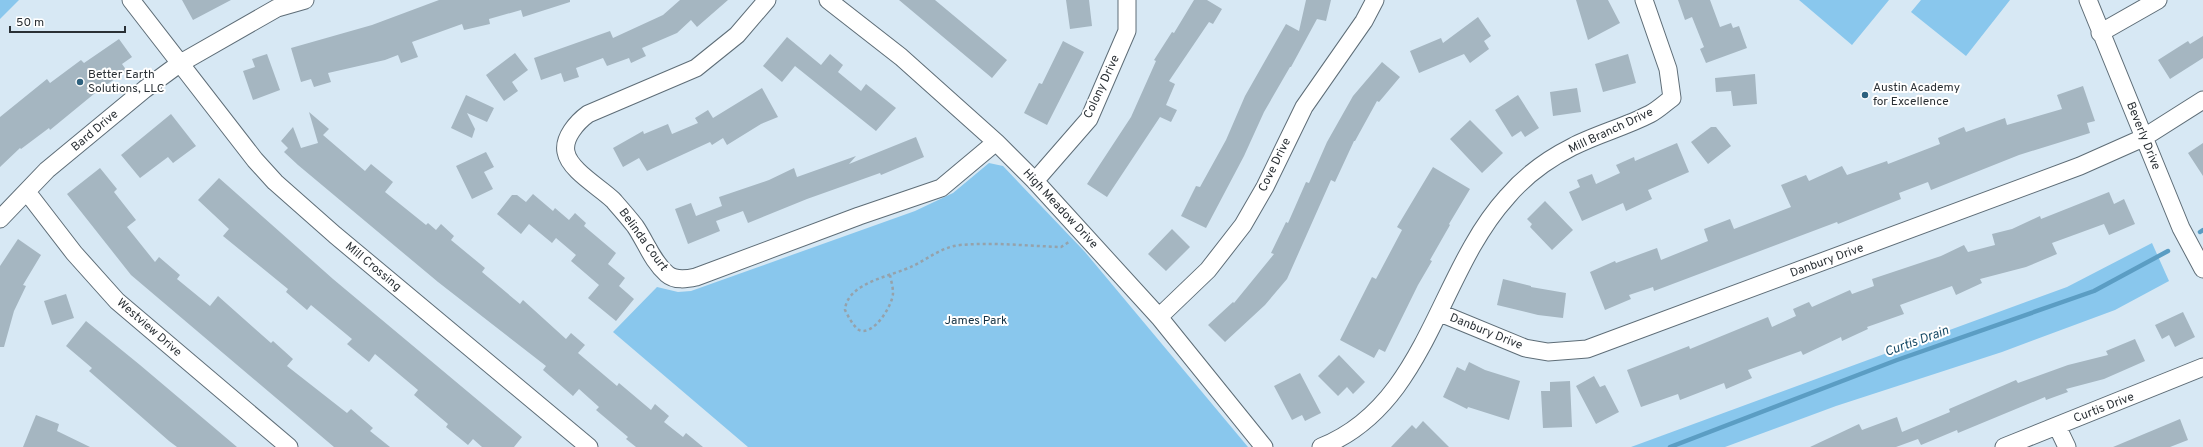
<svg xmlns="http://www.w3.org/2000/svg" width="2203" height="447" font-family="Overpass,sans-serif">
	<rect width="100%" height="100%" fill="#d7e8f4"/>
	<path fill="#89c7ed" d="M0,0H19L0,19Z
		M1799,0H1889L1852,45Z
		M1921,0H2010L1966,56L1911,12Z
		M989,163L1003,166L1085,252L1248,447H748L613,332L657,287L678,292L691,291L915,211L953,193Z
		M2152,243L2169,281L2115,310L2002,352L1836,406L1725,447H1631L2067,287Z"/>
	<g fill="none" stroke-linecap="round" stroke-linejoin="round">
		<path stroke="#5b9dc3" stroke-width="4.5" d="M2200,232L2203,230
			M1670,447L1897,360L2094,291L2168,251"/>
	</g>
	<path fill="#a5b6c1" d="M182,0H231L193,20Z
		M439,0H570V2L523,17L521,10L489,19L490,24L464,30L462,24L412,42L418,57L401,63L398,55L385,60L328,73L331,82L314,87L311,79L301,82L291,48L372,25Z
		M680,0H728L697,27L691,20L677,33L642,48L646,56L631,63L629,58L607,66L603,58L576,68L579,77L564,82L561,73L541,80L534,58L610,31L613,38L663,15Z
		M899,0H935L1007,60L992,78Z
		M1066,0H1089L1092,26L1070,29Z
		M1194,0H1207L1222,9L1213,24L1209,22L1169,81L1175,84L1166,105L1177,110L1171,122L1160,117L1107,197L1087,184L1131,117L1156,61L1154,60L1172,32L1174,33Z
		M1306,0H1331L1326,21L1317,19L1291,67H1290L1264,112L1244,156L1206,228L1181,216L1196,186L1200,187L1226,140L1245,96L1286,24L1299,31Z
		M1576,0H1608L1620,23L1588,40Z
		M1678,0H1710L1720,27L1731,23L1733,28L1739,26L1747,48L1706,63L1700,49L1704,47L1692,17L1685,20Z
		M1478,17L1491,36L1484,41L1489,49L1470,63L1464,54L1419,73L1410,51L1441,38L1443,43Z
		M2203,36V58L2170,79L2158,60L2188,41L2190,44Z
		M787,37L821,65L830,54L843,65L838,72L861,91L866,84L896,108L876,131L795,66L782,82L763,66Z
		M119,39L132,57L122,64L127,71L100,89L50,130L49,128L21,149L20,148L0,167V117L47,79L50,83L81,60L84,63Z
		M1063,41L1084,52L1047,125L1024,113L1039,83L1042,84Z
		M515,53L528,70L512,82L518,91L504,101L486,75Z
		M267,54L280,90L253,100L243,71L255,67L252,59Z
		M1628,54L1636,83L1603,92L1595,64Z
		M1382,62L1400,77L1379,102L1377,101L1355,141H1354L1335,182L1331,180L1287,279L1265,305L1225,342L1208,325L1233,302L1234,303L1274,254L1271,253L1286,222L1288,223L1306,182L1309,183L1327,142L1353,96Z
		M1755,74L1757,104L1733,106L1731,91L1716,92L1715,78Z
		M2083,86L2095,121L2087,123L2090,133L2019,155L1931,190L1928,182L1899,193L1901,199L1838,224L1837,222L1654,291L1653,287L1629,295L1631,299L1605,310L1590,272L1615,261L1616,263L1657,248L1661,260L1708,241L1704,229L1730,219L1734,229L1791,207L1781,185L1806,175L1809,181L1842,166L1847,175L1887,161L1888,164L1940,144L1938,138L1964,127L1966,132L2005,118L2007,125L2062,109L2057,95Z
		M762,88L778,117L761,124L727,145L723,138L712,145L710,142L647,171L639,158L623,167L613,148L643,131L644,134L668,124L672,134L698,123L695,118L708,110L713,118Z
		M1577,88L1581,112L1553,116L1550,92Z
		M466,95L494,108L487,122L467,113L475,129L472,138L451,128Z
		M1518,95L1539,128L1525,137L1521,131L1512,137L1495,110Z
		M309,112L329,129L323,135L365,171L371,164L393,182L385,192L426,225L428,223L436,230L441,224L454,236L451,240L485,268L482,272L520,304L523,300L566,339L571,333L585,345L578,353L617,386L619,383L651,410L655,404L669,416L664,422L683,437L686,433L703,447H636L626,439L628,437L596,410L599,407L579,389L573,396L543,370L546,366L438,282L298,165L284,152L288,148L281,141L293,127L301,148L318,143Z
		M171,114L196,146L173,163L168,157L140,178L121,155Z
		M1470,120L1503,153L1482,173L1450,139Z
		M1711,127H1716L1731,146L1708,164L1691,142Z
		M916,137L924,157L881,175L880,173L807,199L748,223L743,211L716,221L720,231L688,244L675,209L691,203L696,216L722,206L719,197L769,180L794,168L797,177L856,156L849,164Z
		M1677,143L1689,172L1648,190L1652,199L1626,211L1623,203L1582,221L1569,192L1580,187L1577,180L1592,174L1596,184L1620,173L1616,165L1634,157L1635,161Z
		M2203,143V176L2188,153Z
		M486,152L494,167L484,172L493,189L472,199L456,166Z
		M1433,167L1470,189L1449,224L1450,225L1430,260L1432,261L1418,285L1385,352L1379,349L1374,358L1340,340L1372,277L1376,279L1402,230L1397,227Z
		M100,168L117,189L114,192L136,220L127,227L155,262L159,257L180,275L177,279L210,306L218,296L271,343L273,341L293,359L287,366L347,413L351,409L373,428L370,431L390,447H334L131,275L67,194Z
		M219,178L333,279L522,437L514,447H482L473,439L468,445L446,427L448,424L414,395L418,390L375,354L369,362L347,344L352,339L311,305L307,310L286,292L288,289L223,236L229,229L198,200Z
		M2109,192L2114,204L2124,199L2135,224L2109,235L2104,224L2052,243L2057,254L2026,267L1980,279L1982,283L1956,295L1952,286L1900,305L1904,314L1867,327L1868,329L1842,341L1841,337L1803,355L1801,351L1748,370L1752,378L1726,389L1724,383L1680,400L1678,394L1641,407L1627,370L1689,346L1690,349L1768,317L1772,327L1796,316L1793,309L1809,302L1812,307L1850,290L1852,294L1874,286L1872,279L1941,256L1964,245L1968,252L1995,245L1992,234L2012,229L2040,216L2041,219Z
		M533,194L553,211L555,208L569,220L575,213L586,223L584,226L616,253L608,264L625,278L619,286L634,299L616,321L588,298L599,285L571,261L576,255L556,238L552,243L529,224L521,234L497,214L512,195H517L526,202Z
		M1545,201L1573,230L1552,250L1530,227L1532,224L1527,219Z
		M1172,229L1190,247L1166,271L1148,254Z
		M18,239L41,255L23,285L26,286L14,311L4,347H0V266Z
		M1503,279L1531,286V287L1566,293L1563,318L1538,315L1497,305Z
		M66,294L74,318L52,325L44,301Z
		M2183,312L2195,337L2175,347L2169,335L2162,339L2155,325Z
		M86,321L140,365L237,447H177L169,441L89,371L92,368L66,346Z
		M2135,339L2145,361L2104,379L2066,389L2068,392L2046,400L2045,397L1958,433L1957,430L1921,445L1918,439L1896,447H1810L1859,424L1862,430L1897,417L1902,432L1950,412L1949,409L2016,380L2018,383L2068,365L2108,355L2106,351Z
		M1339,355L1365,382L1353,394L1347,387L1338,396L1318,376Z
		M1469,362L1485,370L1520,381L1509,420L1468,407L1467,409L1443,397L1457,367L1465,371Z
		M1300,373L1321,413L1305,421L1302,415L1292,420L1274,386Z
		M1594,376L1600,387L1605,385L1619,412L1596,424L1576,386Z
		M1570,381L1572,427L1543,428L1541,391H1550V382Z
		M36,415L59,424L57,431L90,447H23Z
		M2180,419L2188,440L2170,447H2113Z
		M1423,421L1449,447H1391L1412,425L1416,429Z"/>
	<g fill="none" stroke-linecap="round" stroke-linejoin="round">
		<g stroke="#5e6d77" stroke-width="19">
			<path id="minor" d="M131,0L255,160L275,182L335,235L589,447
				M767,0L737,35L696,68L588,114C577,122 563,138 566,152C569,170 601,188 613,200C620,208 628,217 635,226C646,242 652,261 667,274C675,281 687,279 696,277L859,216L941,188L996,142
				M828,0L901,57L996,142L1035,181L1159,317L1264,447
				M2088,0L2181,228L2203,269
				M2100,33L2158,0
				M1035,181L1089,119L1127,31V0
				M27,192L74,253L117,301L289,447
				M0,219L47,170L145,89L179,64L277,8L305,0
				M1440,313L1525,348L1548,352L1587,349L2080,166L2143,138L2203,100
				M1159,317L1208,270L1243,225L1265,187L1304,107L1364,21L1375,0
				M2057,426L2067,447
				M1321,447C1427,405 1437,274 1507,197C1524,177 1548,159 1572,147C1597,134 1625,127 1650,114C1658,110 1665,103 1672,98L1668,69L1644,0
				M2004,447L2203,367"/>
		</g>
		<path stroke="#95a2ab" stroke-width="2.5" stroke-dasharray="3 3" stroke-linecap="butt" d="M890,275C891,280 893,287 893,293C893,305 873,337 859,330C853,326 848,316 845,310C847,282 893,276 913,266C929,258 942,247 960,245C994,242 1028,246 1061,247L1069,242"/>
		<use href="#minor" stroke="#fff" stroke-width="17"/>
	</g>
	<g fill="#2e617e" stroke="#fff" stroke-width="1.5">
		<circle cx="80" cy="82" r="4"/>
		<circle cx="1865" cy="95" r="4"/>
	</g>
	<g text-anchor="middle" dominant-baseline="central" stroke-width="4" stroke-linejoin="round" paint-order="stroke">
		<g font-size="12" fill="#2a3035" stroke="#fff" text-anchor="start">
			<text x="88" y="75">Better Earth<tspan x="88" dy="14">Solutions, LLC</tspan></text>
			<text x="1873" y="88">Austin Academy<tspan x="1873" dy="14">for Excellence</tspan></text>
		</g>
		<g font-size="12" fill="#2a3035" stroke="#fff">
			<text transform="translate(1102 87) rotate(-65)">Colony Drive</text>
			<text transform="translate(95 131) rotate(-40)">Bard Drive</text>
			<text transform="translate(1611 131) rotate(-25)">Mill Branch Drive</text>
			<text transform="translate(2143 136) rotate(68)">Beverly Drive</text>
			<text transform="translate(1275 165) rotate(-64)">Cove Drive</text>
			<text transform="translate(1060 209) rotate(47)">High Meadow Drive</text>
			<text transform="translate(643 240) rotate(54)">Belinda Court</text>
			<text transform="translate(1827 261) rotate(-20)">Danbury Drive</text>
			<text transform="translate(373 267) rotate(40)">Mill Crossing</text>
			<text transform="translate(149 328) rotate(41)">Westview Drive</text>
			<text transform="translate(1486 332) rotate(22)">Danbury Drive</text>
			<text transform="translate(2104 408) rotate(-21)">Curtis Drive</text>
		</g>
		<g font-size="12" fill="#123041" stroke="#fff">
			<text x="976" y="321">James Park</text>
		</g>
		<g font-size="13" font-style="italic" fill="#154965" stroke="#fff">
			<text transform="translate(1917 342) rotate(-20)">Curtis Drain</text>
		</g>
	</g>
	<path d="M10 26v6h115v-6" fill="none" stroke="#2a3035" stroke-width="2"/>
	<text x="16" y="26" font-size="12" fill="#2a3035" stroke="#ffffff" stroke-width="3" paint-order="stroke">50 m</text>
</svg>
